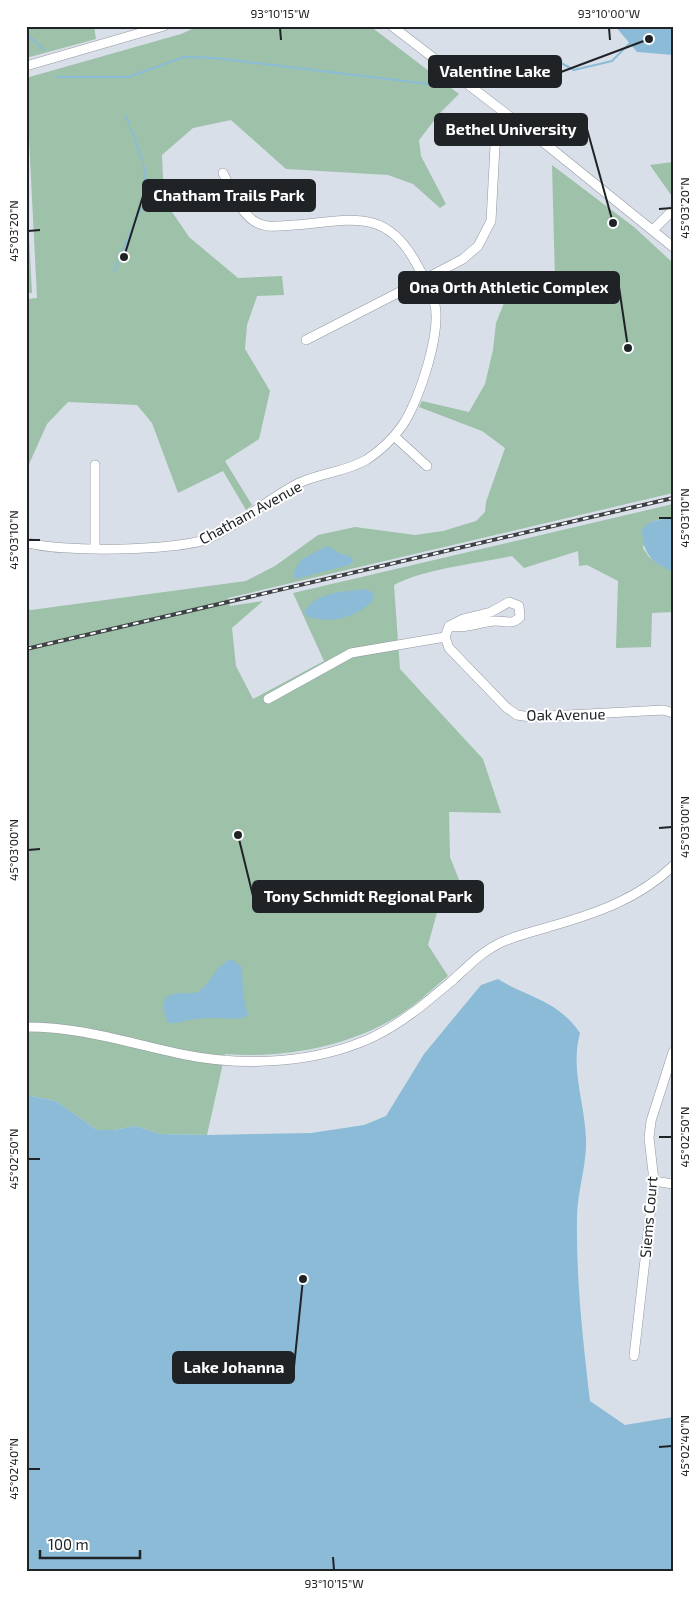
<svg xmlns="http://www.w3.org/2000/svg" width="699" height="1597" font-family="'Exo 2',sans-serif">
	<rect width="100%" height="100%" fill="#d9dfe9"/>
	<path fill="#9dc1a9" d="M26,26H94L96,39L26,58Z
		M199,26H370L459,94L440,113L419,140L421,156L446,204L440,208L413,184L388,175L286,169L231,120L193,128L162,155L164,200L189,237L238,278L282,276L284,295L257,296L247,325L245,349L270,391L259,439L225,461L252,505L246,510L223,471L178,493L152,423L137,405L68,402L47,424L26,471V299L37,298L26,78L181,34Z
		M673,162V198L650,165Z
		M552,165L634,227L673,263V493L228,598L230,606L263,601L232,628L236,666L253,699L324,661L293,593L673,504V517L650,522L643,548L649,557L673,572V612L652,613L651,647L616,648L618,581L587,565L579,566L578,551L524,568L512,556C479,563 422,569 394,585L400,669L483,759L501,813L449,812L450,857L465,895L438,909L428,945L448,976C433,988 419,1002 404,1012C354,1046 284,1059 225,1054L207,1135L160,1134L136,1126L113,1130H97L56,1101L26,1095V608L31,610L246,581L275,566L318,535L355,527L415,535L443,531L476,521L485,512L486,502L505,448L482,431L419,407L422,401L469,412L485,384L493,350L496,323L504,303L555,280Z
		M26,237H29L32,293H26Z"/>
	<path fill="#8bbbd6" d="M615,26H673V55L637,52Z
		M673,517V572C650,561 643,554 642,529L650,522Z
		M327,546L341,554L352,557L353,561L349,565L295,579L293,573L302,559Z
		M366,589L374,594L372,602C352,619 330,624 306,616L304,612C317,591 343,592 366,589Z
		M231,959L242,967L243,994L248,1016C232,1022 213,1016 196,1019C186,1020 179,1024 168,1023L163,1008C165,985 188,997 198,992C211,984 214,967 231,959Z
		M498,979C531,999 556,999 580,1033C570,1069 585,1103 586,1139C587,1165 577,1192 577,1218C576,1279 583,1341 590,1401L625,1425L673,1417V1571H26V1095L56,1101L97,1130H113L136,1126L160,1134L207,1135L311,1133L364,1125L386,1116L424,1054L481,985Z"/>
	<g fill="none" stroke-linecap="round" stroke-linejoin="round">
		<path stroke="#8bbbd6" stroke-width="2" d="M26,33L44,50
			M469,70L484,57H550L574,70L612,61L630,43
			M56,77H129L184,57L214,58L436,85
			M126,116L129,124
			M131,128L142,160
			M121,255L142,206L145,170L143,165
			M114,271L118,261"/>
		<g stroke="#9298a1" stroke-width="10">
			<path id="minor" d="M392,26L548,146L673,247
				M26,66L164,26
				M653,230L673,210
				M306,340L425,279L463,259L478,246L491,221L495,146L510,119
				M394,436L427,466
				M26,542C56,553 177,551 207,539C240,525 267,499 299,483C321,473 345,472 366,460C380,451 392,440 402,426C419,402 443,329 434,301C430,287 423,275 416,263C385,206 349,221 294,225C280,226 266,229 254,221C239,211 231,188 223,173
				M95,548V465
				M449,626C466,629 477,623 494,621C504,620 512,626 520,617L519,606L509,602L491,612L463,619L449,626L445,637L449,648L507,708L517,715L530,717L664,710L673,713
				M268,699L351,653L445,637
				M26,1027C85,1027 130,1044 186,1055C245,1067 316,1063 371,1038C403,1023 428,1001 454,979C469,965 483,951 502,942C518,935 536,931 552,926C597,913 638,899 673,866
				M654,1181L673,1184
				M634,1356L654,1181L649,1138L651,1121L673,1052"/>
		</g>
		<use href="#minor" stroke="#fff" stroke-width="9"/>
		<g stroke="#3d4145" stroke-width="4">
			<path id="rail" d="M26,649L673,498"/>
		</g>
		<use href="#rail" stroke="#fff" stroke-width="2" stroke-dasharray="5.5" stroke-linecap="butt"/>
	</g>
	<path fill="none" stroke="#202326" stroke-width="2" d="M280,28L281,40M609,28L610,40M659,209L672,208M28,231L40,230M659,518H672M28,540H40M659,828L672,827M28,850L40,849M659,1137H672M28,1159H40M659,1447L672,1446M28,1469H40M333,1557L334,1570"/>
	<g text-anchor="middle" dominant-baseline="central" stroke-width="4" stroke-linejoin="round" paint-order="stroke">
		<g font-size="15" fill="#202326" stroke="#fff">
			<text transform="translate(250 512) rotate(-29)">Chatham Avenue</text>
			<text transform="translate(566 714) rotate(-1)">Oak Avenue</text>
			<text transform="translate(648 1217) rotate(-85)">Siems Court</text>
		</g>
	</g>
	<path fill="none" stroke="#202326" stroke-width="2" d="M649 39L561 72M613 223L587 129M124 257L143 196M628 348L619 287M238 835L253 896M303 1279L294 1367"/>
	<g fill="#202326" stroke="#fff" stroke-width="2">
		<circle cx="649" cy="39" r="5"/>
		<circle cx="613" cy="223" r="5"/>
		<circle cx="124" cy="257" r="5"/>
		<circle cx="628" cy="348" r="5"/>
		<circle cx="238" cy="835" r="5"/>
		<circle cx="303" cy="1279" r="5"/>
	</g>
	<g fill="#202326" stroke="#202326" stroke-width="2">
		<rect x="429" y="56" width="132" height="31" rx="5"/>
		<rect x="435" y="114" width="152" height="31" rx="5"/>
		<rect x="143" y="180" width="172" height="31" rx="5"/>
		<rect x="399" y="272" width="220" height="31" rx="5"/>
		<rect x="253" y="881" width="230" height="31" rx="5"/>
		<rect x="173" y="1352" width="121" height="31" rx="5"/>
	</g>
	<g font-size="16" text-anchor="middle" font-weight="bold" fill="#fff">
		<text x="495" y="77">Valentine Lake</text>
		<text x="511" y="135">Bethel University</text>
		<text x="229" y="201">Chatham Trails Park</text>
		<text x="509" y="293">Ona Orth Athletic Complex</text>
		<text x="368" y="902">Tony Schmidt Regional Park</text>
		<text x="234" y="1373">Lake Johanna</text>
	</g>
	<rect width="699" height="1597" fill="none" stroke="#ffffff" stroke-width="55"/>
	<path d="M40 1550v8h100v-8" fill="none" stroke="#202326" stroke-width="2.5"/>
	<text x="48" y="1550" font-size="15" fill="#202326" stroke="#ffffff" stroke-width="4" paint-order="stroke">100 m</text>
	<rect x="28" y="28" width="644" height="1542" fill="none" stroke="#202326" stroke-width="2"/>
	<g font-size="12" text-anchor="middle" fill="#202326">
		<text x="280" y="18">93°10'15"W</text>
		<text x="609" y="18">93°10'00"W</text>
		<text transform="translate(685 208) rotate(-90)" y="4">45°03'20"N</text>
		<text transform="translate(14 231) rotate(-90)" y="4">45°03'20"N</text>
		<text transform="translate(685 518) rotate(-90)" y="4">45°03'10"N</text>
		<text transform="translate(14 540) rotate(-90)" y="4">45°03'10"N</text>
		<text transform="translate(685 827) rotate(-90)" y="4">45°03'00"N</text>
		<text transform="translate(14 850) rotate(-90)" y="4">45°03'00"N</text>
		<text transform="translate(685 1137) rotate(-90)" y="4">45°02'50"N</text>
		<text transform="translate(14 1159) rotate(-90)" y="4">45°02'50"N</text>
		<text transform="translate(685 1446) rotate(-90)" y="4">45°02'40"N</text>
		<text transform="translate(14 1469) rotate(-90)" y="4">45°02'40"N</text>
		<text x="334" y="1588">93°10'15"W</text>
	</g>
</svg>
